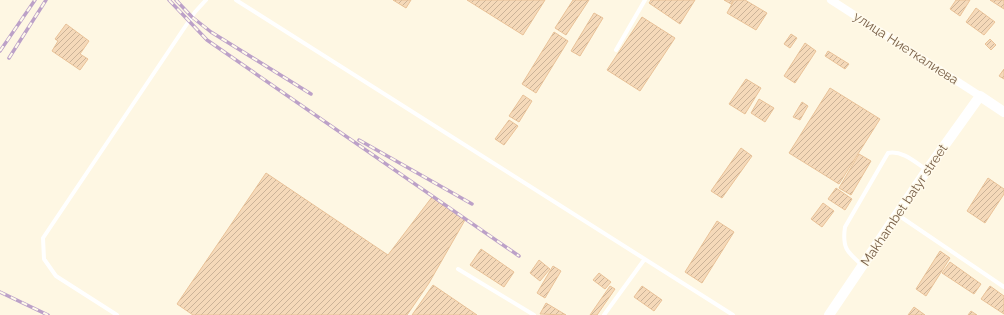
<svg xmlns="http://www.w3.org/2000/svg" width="1004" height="315" font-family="Raleway,sans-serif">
	<defs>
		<pattern id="building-hatch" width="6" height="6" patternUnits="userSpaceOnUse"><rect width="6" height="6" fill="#f5d9b9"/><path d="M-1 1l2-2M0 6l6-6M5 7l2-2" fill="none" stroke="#cbb398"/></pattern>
	</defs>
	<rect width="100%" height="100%" fill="#fef7e3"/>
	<path fill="url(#building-hatch)" stroke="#e9c298" d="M393,0H411L406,8Z
		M467,0H545L523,35Z
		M573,0H589L566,35L555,28Z
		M651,0H695L680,24L649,3Z
		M724,0H733L731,4Z
		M734,0H745L767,13L756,30L727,13Z
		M956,0H970L960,16L950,9Z
		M990,0H1004V9Z
		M976,8L995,22L984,35L966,22Z
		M594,13L603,18L580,56L571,51Z
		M642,17L675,38L640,91L607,70Z
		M66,24L89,41L80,54L88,59L80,70L52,51L58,41L55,39Z
		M554,32L568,41L536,93L522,84Z
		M791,34L797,38L790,48L784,44Z
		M990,39L996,45L991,50L985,44Z
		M805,43L816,51L795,83L784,76Z
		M828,51L849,64L845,69L825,56Z
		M1004,69V79L999,76Z
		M746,79L761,88L745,114L729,104Z
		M830,88L880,119L839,184L789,153Z
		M523,95L532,101L519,122L509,116Z
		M759,99L774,108L765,122L751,113Z
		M802,102L808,106L800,120L793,117Z
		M509,120L518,126L504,145L495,139Z
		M741,148L752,156L722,198L711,191Z
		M859,154L871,161L851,195L839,188Z
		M266,173L388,255L432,197L465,220L429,283L407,315H193L177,304Z
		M988,178L1004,189V194L985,223L967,211Z
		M836,188L852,199L845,210L828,199Z
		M823,203L834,211L822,227L811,219Z
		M717,221L734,232L702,283L685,272Z
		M481,249L514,272L504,287L470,265Z
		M940,251L950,258L926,296L916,289Z
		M539,260L550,269L540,281L530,273Z
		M950,262L981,284L974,294L942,273Z
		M553,266L561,271L545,298L537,293Z
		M599,273L611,282L605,289L593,280Z
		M433,285L477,315H412Z
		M610,286L615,289L597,315H590Z
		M642,286L662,300L654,311L634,297Z
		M990,286L1004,296V314L981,299Z
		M546,303L566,315L540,314Z
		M914,307L925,315H908Z
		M971,311L977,315H968Z"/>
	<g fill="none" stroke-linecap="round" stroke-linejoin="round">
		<path stroke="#fff" stroke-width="4" d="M236,0L733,315
			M616,50L645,0
			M898,215L1004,287
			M862,265C847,252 842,248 845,227L888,153C902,150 915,162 927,170
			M458,269L534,315
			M117,315L56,276L44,259L43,238L195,12L206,0
			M604,315L644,260"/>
		<path stroke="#fff" stroke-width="8" d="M831,0L980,96"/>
		<path stroke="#fff" stroke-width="10" d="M829,315L927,170L980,96L1004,112"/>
		<g stroke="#bca1c8" stroke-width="3.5">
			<path id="rail" d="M169,0L207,40L519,256
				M176,0L192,17L211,32L311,94
				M0,51L35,0
				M9,58L46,0
				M359,140L472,204
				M0,292L48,315"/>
		</g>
		<use href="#rail" stroke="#fffaeb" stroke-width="2" stroke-dasharray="6" stroke-linecap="butt"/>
	</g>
	<g text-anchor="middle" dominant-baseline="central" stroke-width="3" stroke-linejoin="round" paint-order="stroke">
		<g font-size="13" fill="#785f47" stroke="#fffaeb">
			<text transform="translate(906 48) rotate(33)">улица Ниеткалиева</text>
			<text transform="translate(904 205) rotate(-56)">Makhambet batyr street</text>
		</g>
	</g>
</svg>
